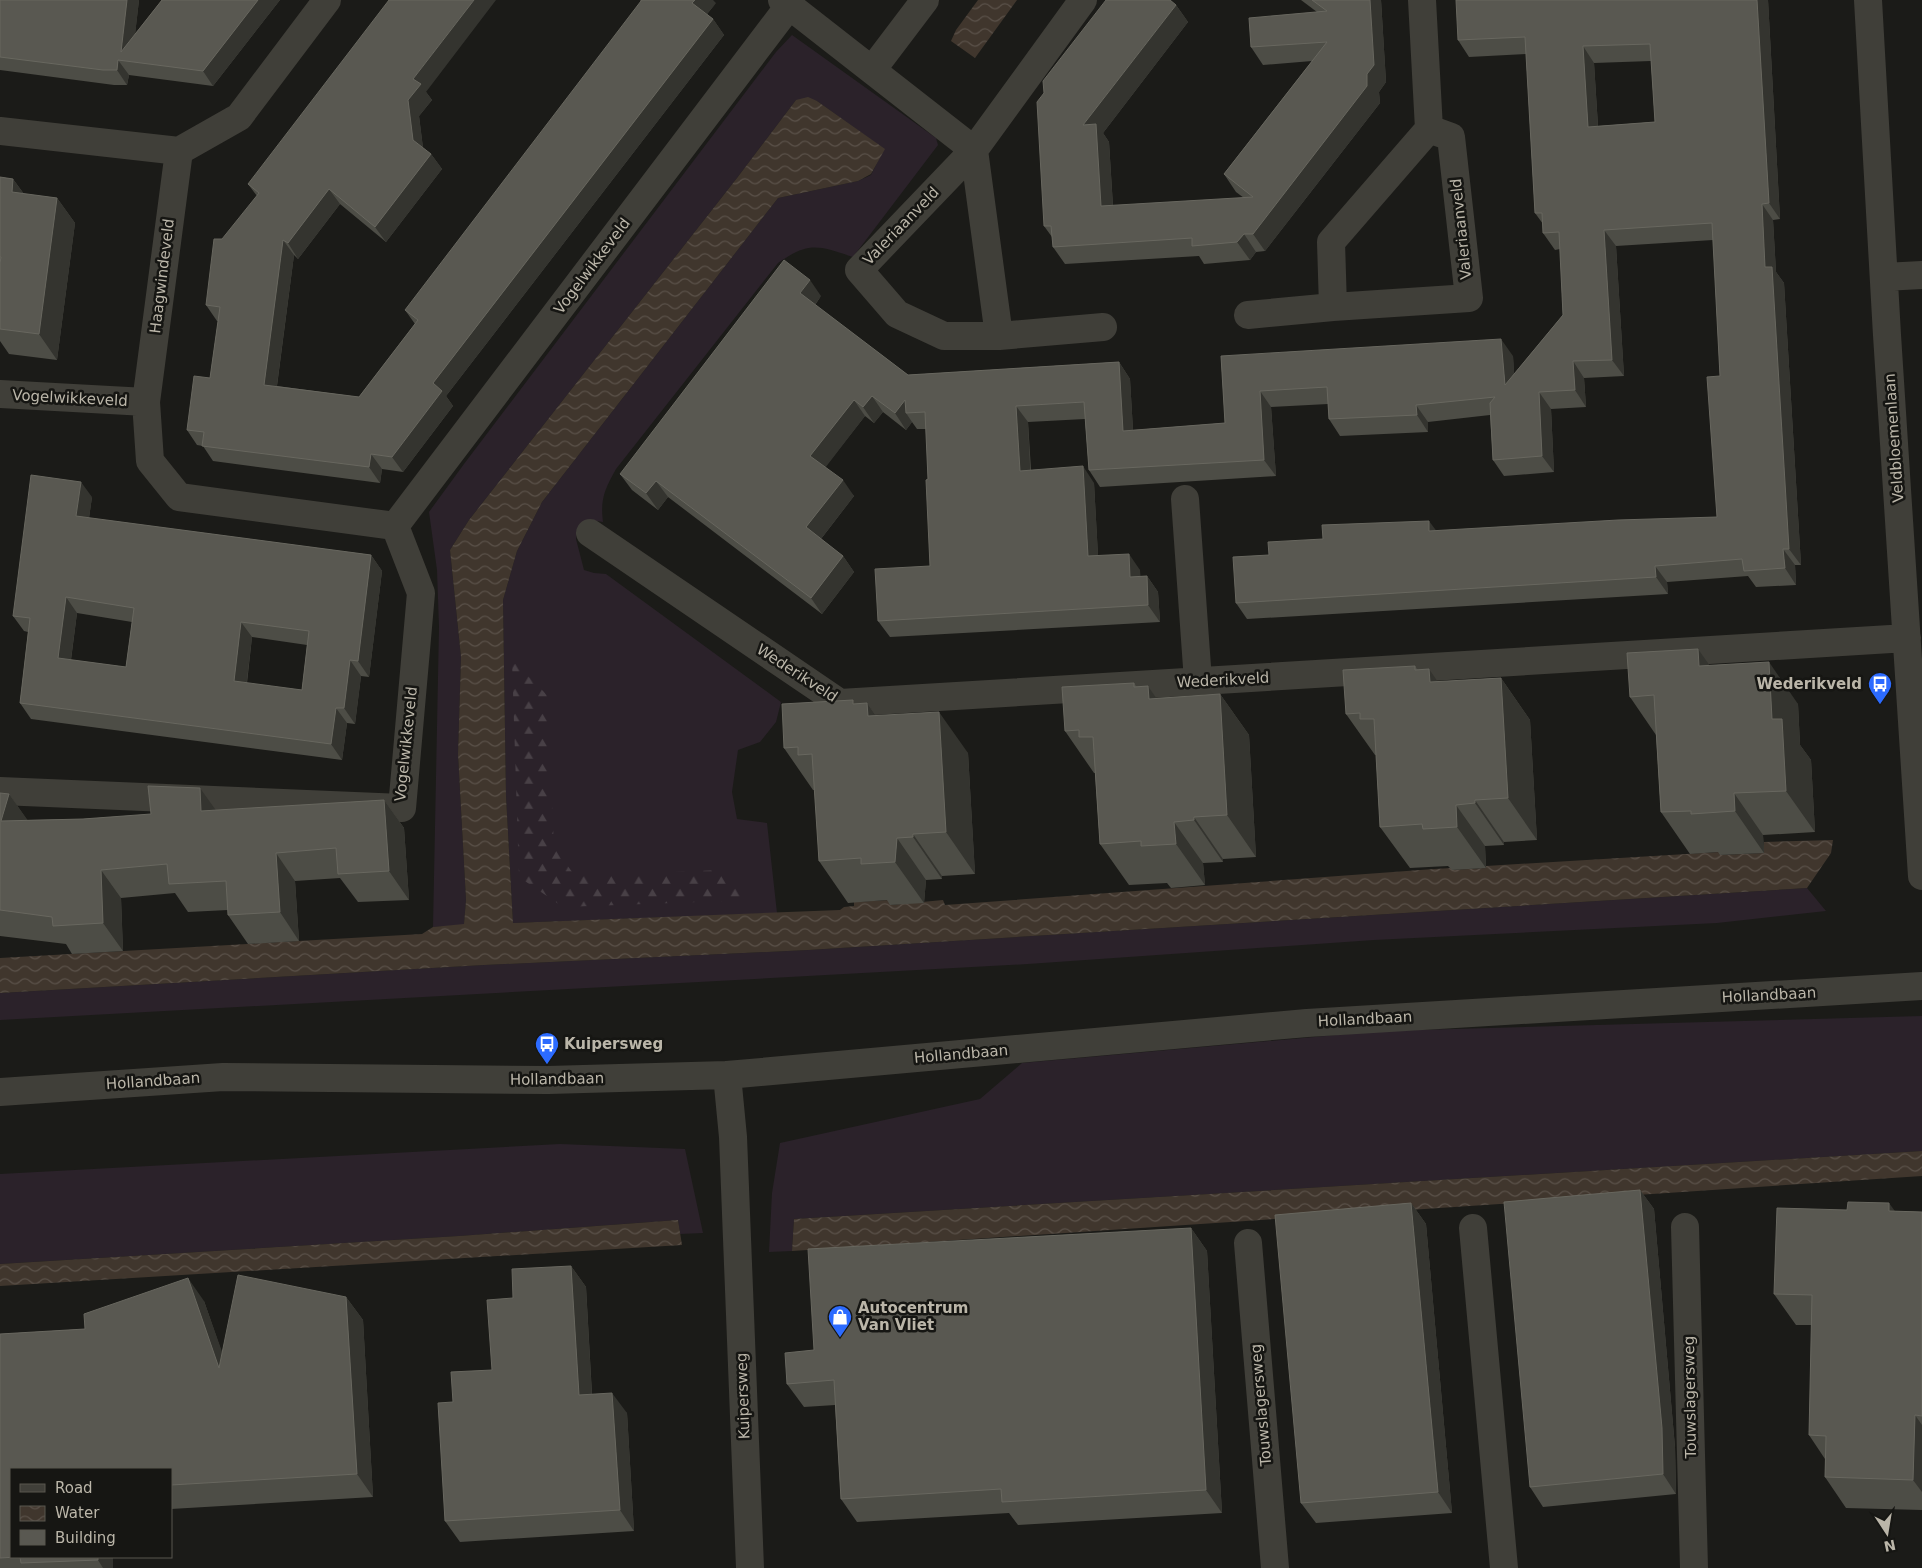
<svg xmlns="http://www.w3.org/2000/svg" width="1922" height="1568" font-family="'DejaVu Sans',sans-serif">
	<defs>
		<pattern id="forest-firs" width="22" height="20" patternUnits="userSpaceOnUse" patternTransform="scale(1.25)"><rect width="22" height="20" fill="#2b222a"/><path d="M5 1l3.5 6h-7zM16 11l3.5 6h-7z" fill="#484046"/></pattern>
		<pattern id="water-waves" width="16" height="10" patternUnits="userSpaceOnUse" patternTransform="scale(1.25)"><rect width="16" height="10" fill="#40362d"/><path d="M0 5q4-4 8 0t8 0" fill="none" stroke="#5a5149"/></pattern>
	</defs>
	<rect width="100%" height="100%" fill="#1b1b18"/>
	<path fill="#2b222a" d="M792,35L936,138L938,145L853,257C818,246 810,241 778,263L616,469C605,489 600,499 603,522L597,521L577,530L576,539L584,570L594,573L606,574L781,702L776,722L760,742L738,750L732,792L737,819L767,823L777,913L513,923L506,796L503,600L517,551L542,502L778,198L858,181L871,175L884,149L817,101L796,100L737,178L469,520L450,550L461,657L458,754L466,900L464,925L433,927L439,627L437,570L429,512L464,464L776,52Z
		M1807,888L1826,911L1717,923L1374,940L1028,964L0,1020V993L484,965L808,950Z
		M1922,1016V1151L794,1219L792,1251L769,1252L772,1193L780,1143L980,1099L1022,1063L1381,1031Z
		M560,1144L685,1149L703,1233L680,1234L678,1220L459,1236L0,1264V1174Z"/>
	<path fill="url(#forest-firs)" d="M512,660L547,695L554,847L575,876L722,870L754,900L563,907L519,877Z"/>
	<path fill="url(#water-waves)" d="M978,0H1017L975,58L951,41L956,30Z
		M808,97L817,101L885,149L871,174L858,181L778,198L542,502L517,551L503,600L506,796L513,923L840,910L844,907L854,906V902L890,900L891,905L943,900L945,905L1434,869L1452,868V870L1486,868V866L1720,852L1721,855L1764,853V842L1833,840L1831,853L1807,888L808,950L484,965L0,993V958L422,934L433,927L464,924L466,900L458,754L461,657L450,550L469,520L737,178L796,100Z
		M1922,1151V1176L792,1251L794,1219Z
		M678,1220L682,1245L0,1286V1264L459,1236Z"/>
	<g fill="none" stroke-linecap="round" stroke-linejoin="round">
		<path stroke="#403f39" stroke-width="28" d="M782,0L974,150L999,336
			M1083,0L974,150L859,270L897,314L944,336H999L1103,327
			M1868,0L1887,335L1922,876
			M872,70L925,0
			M0,131L179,151L239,117L327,0
			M1884,277L1922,275
			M1333,307L1469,298L1451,137L1429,129L1422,0
			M1248,315L1333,307L1331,242L1429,129
			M0,394L146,402L150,461L179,497L395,526
			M146,402L179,151
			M1185,499L1198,681
			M395,526L789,6
			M590,533L840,703L1907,638
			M0,791L402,808L421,593L395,526
			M727,1075L733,1137L750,1568
			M0,1092L223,1077L548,1080L727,1075L1307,1023L1922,986
			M1685,1227L1694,1568
			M1473,1228L1504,1568
			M1248,1243L1275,1568"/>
	</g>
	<path fill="#4d4d46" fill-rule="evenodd" d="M0,0H139L135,34L162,0H280L213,86L129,75L127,85H114L0,70Z
		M1301,0H1381L1386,82L1379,92L1380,103L1265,251L1256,252L1250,260L1204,264L1199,256L1065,264L1053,247L1052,237L1044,226L1176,5L1188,22L1103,133L1109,142L1113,206L1244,198L1236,192L1224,174L1312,61L1263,65L1251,47L1317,12Z
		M1768,0L1780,219L1773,220L1776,272L1784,283L1801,565H1795L1796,585L1756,587L1748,576L1667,582L1668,594L1247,619L1236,603L1269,555L1323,539L1436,531L1717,517L1720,376L1713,240L1616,246L1624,376L1584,378L1586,407L1551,409L1554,472L1504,476L1493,460L1490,415L1428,422V432L1340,436L1329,419L1328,404L1271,407L1276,476L1100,487L1089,470L1085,419L1028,422L1031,470L1094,483L1098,556L1140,570V576H1147L1158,592L1160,622L890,637L878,621L930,566L928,479L926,429H917L912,422L906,430L883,412L874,423L865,416L825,467L854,496L821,539L843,556L854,572L822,614L668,497L658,510L632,490L620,474L821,296L815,305L908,375L1119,362L1130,379L1133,430L1225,423L1221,356H1513L1514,374L1563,315L1560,249L1555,250L1543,233V224L1535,213L1526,54L1469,57L1458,40ZM1651,61L1655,122L1598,126L1594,63Z
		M716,3L707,14L713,19L724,35L446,396L453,406L403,472L382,469L380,483L213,461L203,446L197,445L187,430L210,378L218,321H217L206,305L257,196L248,184L426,92L432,100L419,116L423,148L431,154L442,169L386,242L340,204L298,259L294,255L277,386L359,397L415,324L405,310Z
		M0,177L13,179L24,194L57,198L75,223L57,360L9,354L0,341Z
		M92,497L89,518L371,555L382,571L369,677L361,676L355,724L347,723L342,760L31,719L20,703L28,632L24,631L13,616ZM77,613L132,622L126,667L71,660ZM252,637L307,645L302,690L247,683Z
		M1415,666L1418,670L1438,682L1501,678L1530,720L1537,840L1504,842V845L1485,846L1486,868L1452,870L1448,866L1410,868L1380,827L1376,755H1375L1346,714Z
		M1710,666L1798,704L1800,745L1811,760L1815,832L1763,835L1764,853L1720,855L1718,852L1690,854L1661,812L1656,735L1630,697Z
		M1134,683L1137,687L1148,686L1156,698L1220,694L1249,735L1256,857L1223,859V862L1203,863L1205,885L1171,888L1167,883L1129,885L1100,844L1095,773H1094L1065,731Z
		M867,703L876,716L968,753L975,874L942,876V879L926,880L924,903L890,905L887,900L848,903L819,861L815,790H813L784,748L856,704Z
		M0,793L9,794L27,820L83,819L384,800L404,828L409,900L358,902L340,878L295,881L299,941L248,944L228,915V910L188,912L175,893L121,898L123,951L72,954L66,944L0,936Z
		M1640,1190L1654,1209L1675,1447L1676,1494L1543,1507L1530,1487Z
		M1411,1203L1426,1224L1452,1513L1316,1523L1301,1503Z
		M1896,1211L1922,1212V1510L1846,1508L1825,1477V1459L1809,1435L1812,1325H1796L1774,1294Z
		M1191,1228L1207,1251L1222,1513L1018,1525L1009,1513L857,1522L841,1499L835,1405L804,1407L787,1384L814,1350Z
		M571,1266L586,1287L592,1394L627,1413L634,1531L460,1542L445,1521L453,1402L492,1370L513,1298Z
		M346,1297L363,1320L373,1497L171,1509V1469H11V1557H113V1568H0V1334L85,1329L204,1301L222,1353Z"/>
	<path fill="#34342f" d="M127,0H139L132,62L121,52Z
		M258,0H280L213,86L203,71Z
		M474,0H496L426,92L432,100L419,116L424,156L413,140L408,100L413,79Z
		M695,0H713L716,3L703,19L692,3Z
		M1370,0H1381L1386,82L1379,92L1380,103L1265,251L1253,234L1367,74Z
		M1757,0H1768L1780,219L1769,203Z
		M1176,5L1188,22L1103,133L1109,142L1114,224L1101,206L1083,125Z
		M713,19L724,35L446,396L453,406L403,472L392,457L433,383Z
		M1583,46L1594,63L1599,143L1588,127Z
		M118,60L129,75L127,85L117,70Z
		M431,154L442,169L386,242L375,227Z
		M13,179L31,204L12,192Z
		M329,189L340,204L298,259L288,243Z
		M57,198L75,223L57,360L39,334Z
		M1762,204L1773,220L1776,272L1784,283L1801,565L1789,549L1765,267Z
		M1604,230L1616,246L1624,376L1612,360Z
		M1244,234L1256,252L1250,260L1237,242Z
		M283,240L294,255L275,400L264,385Z
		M810,280L821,296L811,310L800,293Z
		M1501,339L1513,356L1516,402L1505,385Z
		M1573,361L1584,378L1586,407L1575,390Z
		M1119,362L1130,379L1134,447L1123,431Z
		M1260,391L1271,407L1276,476L1264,460Z
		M1539,392L1551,409L1554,472L1542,456Z
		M872,396L883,412L874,423L863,407Z
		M854,400L865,416L822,472L810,456Z
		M905,400L906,413L912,422L906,430L895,413Z
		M1416,405L1428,422V432L1417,415Z
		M1016,406L1028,422L1031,487L1020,471Z
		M371,454L382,469L380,483L369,467Z
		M1083,466L1094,483L1099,573L1088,556Z
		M843,480L854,496L817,544L806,527Z
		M656,481L668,497L658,510L646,493Z
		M81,482L92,497L87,532L76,516Z
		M1429,521L1441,537L1429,531Z
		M1783,549L1795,565L1796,585L1785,568Z
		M1129,554L1140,570L1142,593L1130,577Z
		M371,555L382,571L369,677L358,661Z
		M843,556L854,572L822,614L811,598Z
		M1655,566L1667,582L1668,594L1656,577Z
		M1147,576L1158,592L1160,622L1148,605Z
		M66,597L77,613L69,674L58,658Z
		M241,622L252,637L245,697L234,681Z
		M1698,649L1727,690L1699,666Z
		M350,660L361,676L355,724L344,708Z
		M1769,662L1798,704L1800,745L1811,760L1815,832L1786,791L1772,719Z
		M1429,669L1458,711L1430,682Z
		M1501,678L1530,720L1537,840L1508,798Z
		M1148,686L1177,728L1149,699Z
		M1220,694L1249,735L1256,857L1227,815Z
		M867,703L896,745L868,716Z
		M336,708L347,723L342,760L331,744Z
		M939,712L968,753L975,874L946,832Z
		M200,788L220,816L201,811Z
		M1734,793L1763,835L1764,853L1735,811Z
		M9,794L29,822L1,821Z
		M384,800L404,828L409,900L389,871Z
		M1475,800L1504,842V845L1475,803Z
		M1456,805L1485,846L1486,868L1457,827Z
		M1194,817L1223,859V862L1194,820Z
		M1174,822L1203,863L1205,885L1176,844Z
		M913,834L942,876V879L913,837Z
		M897,838L926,880L924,903L895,862Z
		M276,853L295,881L299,941L280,912Z
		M101,870L121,898L123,951L103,923Z
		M1640,1190L1654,1209L1675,1447L1676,1494L1663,1474Z
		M1411,1203L1426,1224L1452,1513L1438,1492Z
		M1889,1203L1911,1233L1889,1211Z
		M1191,1228L1207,1251L1222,1513L1206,1490Z
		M571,1266L586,1287L593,1416L579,1395Z
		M188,1278L204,1301L236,1391L219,1368Z
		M346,1297L363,1320L373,1497L357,1474Z
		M612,1393L627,1413L634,1531L620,1510Z
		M1915,1415L1922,1425V1492L1913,1480Z
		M98,1557H113V1568H103L98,1560Z"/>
	<path fill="#595851" stroke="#68675f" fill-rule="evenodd" d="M0,0H127L121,52L162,0H258L203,71L118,60L117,70H103L0,57Z
		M389,0H474L413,79L421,84L408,100L413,140L431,154L375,227L329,189L288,243L283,240L264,385L359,397L418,320L405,310L641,1V0H695L692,3L713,19L433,383L442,391L392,457L371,454L369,467L202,446L204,432L187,430L194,376L210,378L220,307L206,305L214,239H222L259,193L248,184Z
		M1106,0H1170L1176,5L1083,125L1096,124L1101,206L1253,197L1224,174L1327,42L1251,47L1249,18L1327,11L1312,0H1370L1374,65L1367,74V86L1253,234H1244L1237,242L1192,246V238L1053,247L1051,226H1044L1037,102L1044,93L1043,81Z
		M1456,0H1757L1769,203L1762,204L1765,267H1772L1789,549H1783L1785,568L1744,571L1742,559L1655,566L1656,577L1236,603L1233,557L1269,555L1268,542L1323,539L1322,525L1429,521V531L1618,520L1717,517L1707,377L1720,376L1712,223L1604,230L1612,360L1573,361L1575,390L1539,392L1542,456L1493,460L1490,403L1495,397L1416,405L1417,415L1329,419L1327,387L1260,391L1264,460L1089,470L1084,402L1016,406L1020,471L1083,466L1088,556L1129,554L1130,577L1147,576L1148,605L878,621L875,569L930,566L926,480L928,479L925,412L906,413L905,400L895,413L872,396L863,407L854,400L810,456L843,480L806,527L843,556L811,598L656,481L646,493L620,474L784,260L810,280L800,293L908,375L1119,362L1123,431L1225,423L1221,356L1501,339L1505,385L1563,315L1559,232L1543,233L1542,213H1535L1525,37L1458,40ZM1650,44L1655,122L1588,127L1583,46Z
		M0,177L13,179L12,192L57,198L39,334L0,329V263L1,257H0Z
		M31,475L81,482L76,516L371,555L358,661L350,660L344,708H336L331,744L20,703L30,618L13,616ZM66,597L134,608L126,667L58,658ZM241,622L309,631L302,690L234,681Z
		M1698,649L1699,666L1769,662L1772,719H1782L1786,791L1734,793L1735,811L1691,814V811L1661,812L1654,695L1630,697L1627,653Z
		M1415,666V670L1429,669L1430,682L1501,678L1508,798L1475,800V803L1456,805L1457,827L1423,829L1422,824L1380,827L1374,719H1360V713L1346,714L1343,670Z
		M1134,683V687L1148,686L1149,699L1220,694L1227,815L1194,817V820L1174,822L1176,844L1141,846V841L1100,844L1093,737H1079V730L1065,731L1062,687Z
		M853,700V704L867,703L868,716L939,712L946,832L913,834V837L897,838L895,862L861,864V858L819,861L812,754L798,755V747L784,748L782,704Z
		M148,786L200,788L201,811L384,800L389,871L338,874L336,848L276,853L280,912L228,915L226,881L169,884L167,864L101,870L103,923L53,926L52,917L0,910V793L9,794L1,821L83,819L151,814Z
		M1640,1190L1662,1428L1663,1474L1530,1487L1504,1202Z
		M1848,1202L1889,1203V1211L1922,1212V1416L1915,1415L1913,1480L1825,1477L1826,1436L1809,1435L1812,1295L1774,1294L1777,1208L1847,1210Z
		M1411,1203L1438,1492L1301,1503L1275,1215Z
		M1191,1228L1206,1490L1002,1502L1001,1489L841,1499L834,1380L787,1384L785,1353L814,1350L808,1249Z
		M571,1266L579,1395L612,1393L620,1510L445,1521L438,1403L453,1402L451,1372L492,1370L487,1300L513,1298L512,1269Z
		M238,1275L346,1297L357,1474L171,1485V1469H11V1557H17L0,1558V1334L85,1329L84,1314L188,1278L219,1368Z
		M20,1557H98V1560L21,1563Z"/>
	<defs>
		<g id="bus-pin" transform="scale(1.25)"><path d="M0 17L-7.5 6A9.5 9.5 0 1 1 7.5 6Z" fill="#2c6bff" stroke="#161613"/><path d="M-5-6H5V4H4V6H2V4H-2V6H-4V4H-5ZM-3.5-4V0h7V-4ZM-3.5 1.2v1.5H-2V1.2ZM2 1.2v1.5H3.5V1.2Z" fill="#fff"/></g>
		<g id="shop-pin" transform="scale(1.25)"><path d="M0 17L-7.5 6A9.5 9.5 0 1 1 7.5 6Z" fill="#2c6bff" stroke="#161613"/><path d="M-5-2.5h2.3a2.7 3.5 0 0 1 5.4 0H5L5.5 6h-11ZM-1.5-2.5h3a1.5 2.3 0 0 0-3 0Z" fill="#fff"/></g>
	</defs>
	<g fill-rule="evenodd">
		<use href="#bus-pin" x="1880" y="684"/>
		<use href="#bus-pin" x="547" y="1044"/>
		<use href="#shop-pin" x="840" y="1317"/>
	</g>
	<g text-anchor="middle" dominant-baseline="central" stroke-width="5" stroke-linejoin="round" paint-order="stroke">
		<g font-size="15" fill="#bbb6a9" stroke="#161613">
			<text transform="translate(901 226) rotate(-46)">Valeriaanveld</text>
			<text transform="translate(1461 229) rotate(-96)">Valeriaanveld</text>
			<text transform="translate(592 266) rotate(-53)">Vogelwikkeveld</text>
			<text transform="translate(162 276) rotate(-83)">Haagwindeveld</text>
			<text transform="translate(70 398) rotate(3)">Vogelwikkeveld</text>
			<text transform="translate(1894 438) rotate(-94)">Veldbloemenlaan</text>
			<text transform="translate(797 673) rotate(33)">Wederikveld</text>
			<text transform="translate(1223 680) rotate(-3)">Wederikveld</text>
			<text transform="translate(406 744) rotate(-84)">Vogelwikkeveld</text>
			<text transform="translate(1769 995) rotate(-3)">Hollandbaan</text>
			<text transform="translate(1365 1019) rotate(-3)">Hollandbaan</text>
			<text transform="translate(961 1054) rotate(-5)">Hollandbaan</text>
			<text transform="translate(557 1079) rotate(-1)">Hollandbaan</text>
			<text transform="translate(153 1081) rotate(-4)">Hollandbaan</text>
			<text transform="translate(743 1396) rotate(-92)">Kuipersweg</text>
			<text transform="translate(1690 1397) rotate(-91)">Touwslagersweg</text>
			<text transform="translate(1261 1405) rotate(-95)">Touwslagersweg</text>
		</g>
		<g font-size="15" font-weight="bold" fill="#bbb6a9" stroke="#161613" text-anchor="start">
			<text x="1862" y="684" text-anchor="end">Wederikveld</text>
			<text x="564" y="1044">Kuipersweg</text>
			<text x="858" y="1308">Autocentrum<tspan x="858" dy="17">Van Vliet</tspan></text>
		</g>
	</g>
	<rect x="10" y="1468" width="162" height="90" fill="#161613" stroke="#58564f"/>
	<rect x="20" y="1484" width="25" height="8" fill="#403f39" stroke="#58564f"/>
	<text x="55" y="1493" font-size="15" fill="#bbb6a9">Road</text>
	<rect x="20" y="1506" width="25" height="15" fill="url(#water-waves)" stroke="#58564f"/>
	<text x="55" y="1518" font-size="15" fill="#bbb6a9">Water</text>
	<rect x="20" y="1530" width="25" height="15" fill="#595851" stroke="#58564f"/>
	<text x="55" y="1543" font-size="15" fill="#bbb6a9">Building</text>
	<g transform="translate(1887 1533) rotate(168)" stroke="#161613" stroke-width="4" paint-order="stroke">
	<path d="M0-4L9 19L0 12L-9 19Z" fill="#bbb6a9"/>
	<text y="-8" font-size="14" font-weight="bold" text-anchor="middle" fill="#bbb6a9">N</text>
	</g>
</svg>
